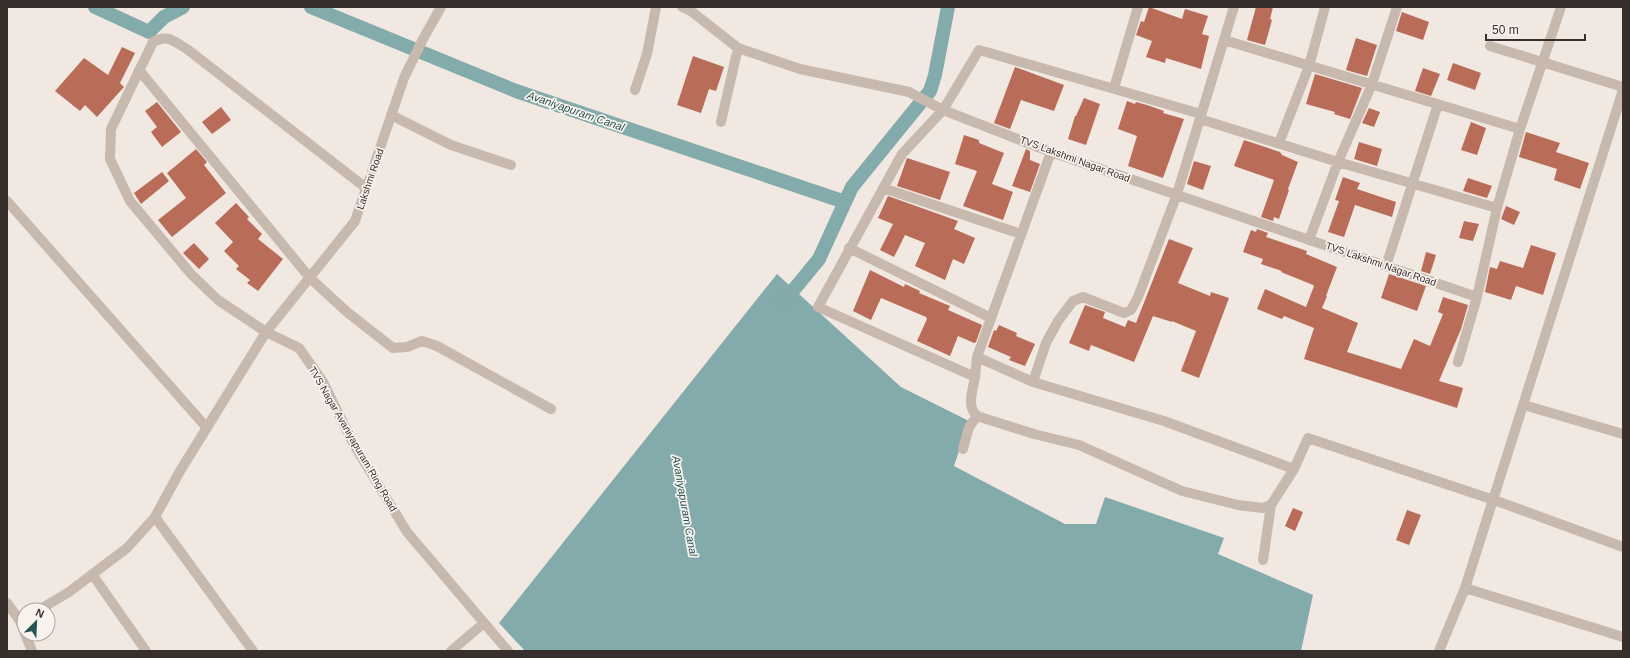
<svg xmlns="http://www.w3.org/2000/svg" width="1630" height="658" font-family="Arial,sans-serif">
	<rect width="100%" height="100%" fill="#f1e9e1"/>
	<path fill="#83abab" d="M777,274L901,387L969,421L954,466L1065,524H1096L1105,497L1224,538L1218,554L1313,595L1301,651H525L499,623Z"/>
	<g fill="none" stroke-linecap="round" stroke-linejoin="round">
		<path stroke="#83abab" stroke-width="14" d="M95,7L149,32L164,17L183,7
			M311,7L516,91L845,202L852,187L930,91L935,75L948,7
			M782,304L819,259L845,202"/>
	</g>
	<path fill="#b96c57" d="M1149,7L1182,19L1185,9L1208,16L1202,34L1209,36L1201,69L1166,58L1165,63L1146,57L1152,41L1136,35L1141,21L1144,22Z
		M1256,7H1273L1270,19L1272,20L1265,45L1247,40Z
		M1402,12L1429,22L1423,40L1396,31Z
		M1356,38L1377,45L1367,76L1346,70Z
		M122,47L135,53L120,83L124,87L97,117L85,105L80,111L55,91L84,58L108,75Z
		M693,56L724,67L716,91L709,89L701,113L677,105Z
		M1453,63L1481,73L1475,90L1447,80Z
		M1015,67L1064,85L1054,111L1021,100L1010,129L994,123Z
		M1423,68L1440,74L1431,96L1415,91Z
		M1315,74L1362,88L1350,119L1334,114L1335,112L1306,104Z
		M1084,98L1100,104L1086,145L1068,139L1075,116H1076Z
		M1127,101L1135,104L1136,102L1147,105L1164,111L1163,113L1184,119L1163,178L1128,166L1137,136L1118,129Z
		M157,102L181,132L162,147L151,132L157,127L145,111Z
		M221,107L231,120L212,134L202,122Z
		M1369,108L1380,112L1374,127L1362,123Z
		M1471,122L1486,128L1477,155L1461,150Z
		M1526,132L1560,143L1556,152L1589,163L1580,189L1554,180L1557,169L1519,157Z
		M964,135L979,140V143L1004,153L992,184L1013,192L1003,220L963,206L977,171L955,164Z
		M1244,140L1280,152L1282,155L1298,162L1288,189L1289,190L1279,219L1274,217L1273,221L1261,217L1274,180L1234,166Z
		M1359,142L1382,149L1377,166L1354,159Z
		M196,149L207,162L204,165L226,193L172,237L158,220L186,198L167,173Z
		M1026,149L1030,151V160L1040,164L1030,192L1012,186Z
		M907,158L950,172L940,200L897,186Z
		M1194,161L1211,166L1203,190L1187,184Z
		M162,172L169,181L141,204L134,193Z
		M1343,177L1360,183L1357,189L1396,202L1392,217L1355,205L1344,237L1328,232L1339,201L1335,200Z
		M1468,178L1492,186L1487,198L1463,191Z
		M888,196L958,221L954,229L975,238L964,264L953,259L945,280L915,266L925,243L905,235L894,257L880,250L893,224L878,218Z
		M236,203L249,217L247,219L262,234L258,239L283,259L258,291L247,283L250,280L236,269L239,266L224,251L233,242L215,223Z
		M1506,206L1520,212L1514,225L1501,219Z
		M1464,221L1479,224L1473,241L1459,238Z
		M1257,229L1268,233L1266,237L1307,251L1306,254L1337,267L1326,296H1327L1322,308L1358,323L1347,352L1401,369L1414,339L1430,346L1443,314L1438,312L1443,297L1468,305L1461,329L1439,381L1463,388L1457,408L1304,359L1314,328L1284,316L1282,319L1257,309L1265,289L1306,307L1314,286L1313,285L1281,272L1282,271L1261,264L1263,259L1243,252L1251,230L1256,232Z
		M1169,239L1193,248L1178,283L1210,296L1211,292L1229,298L1199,378L1181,371L1196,331L1172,321V322L1153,316L1134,362L1091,345L1089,351L1069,343L1085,305L1105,312L1103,318L1125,327L1128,320L1136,323Z
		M194,243L209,259L199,269L183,253Z
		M1531,245L1556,253L1543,295L1516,286L1511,300L1485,292L1490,267L1497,269L1500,261L1523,268Z
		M1426,252L1436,255L1430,274L1421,271Z
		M870,270L904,287L905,284L920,291L919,293L950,306L948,310L982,325L976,342L974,343L958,336L950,356L917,341L927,319L926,317L881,298L871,320L853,311Z
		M1389,274L1426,286L1417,311L1381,298Z
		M999,325L1017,333L1016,336L1035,344L1025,366L1009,360L1011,357L988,347L994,330L996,331Z
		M1293,508L1303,512L1295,531L1285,526Z
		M1407,510L1421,515L1409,545L1396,540Z"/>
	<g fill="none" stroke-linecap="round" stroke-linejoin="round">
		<path stroke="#c8b9ae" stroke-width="10" d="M682,7L691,11L738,48L800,69L909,92L943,110L1051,152L1477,297
			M1224,40L1520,129
			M1490,46L1623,87
			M139,70L310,278L347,312L393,348L407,347L422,341L437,346L551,409
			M1114,88L1138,7
			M635,90L647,54L656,7
			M1623,90L1465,588L1623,637
			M391,115L451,145L511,165
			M1200,119L1338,162L1497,208
			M721,122L738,48
			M1279,143L1309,66L1325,7
			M1051,152L977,357L1033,382L1164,421L1294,469L1308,438L1494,500L1623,547
			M366,188L187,49C173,41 168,34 153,42L111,129L110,159L130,201L191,274L218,300L266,332L299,348L323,382L354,445L407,532L508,651
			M883,188L1021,234
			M7,201L207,428
			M1309,240L1338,162L1372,84L1397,7
			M849,248L991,318
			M1386,266L1438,104
			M977,357L975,377L818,307L902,154L943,110L979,50L1201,114
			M1458,362L1477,297L1497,208L1520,129L1561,7
			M975,377C973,390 966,406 977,416L1034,434L1079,445L1182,491L1238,505L1263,508L1271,505L1294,469
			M1033,382L1046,343L1058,321L1073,301L1083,297L1124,313L1131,310L1138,297L1177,194L1234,7
			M1524,405L1623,434
			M963,449L969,427L977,416
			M155,517L253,651
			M1263,560L1271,505
			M92,574L146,651
			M7,603L20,621L24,631
			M39,610L69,592L127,548L155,517L180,471L266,332
			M25,634L32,651
			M451,651L484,623
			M1439,651L1465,588"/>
		<path stroke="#c8b9ae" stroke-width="10" d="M266,332L355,221L404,78L423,39L441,7"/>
	</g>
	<g text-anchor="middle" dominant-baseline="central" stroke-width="3.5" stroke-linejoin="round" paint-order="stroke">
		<g font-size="10" fill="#382f2c" stroke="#f9f3ee">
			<text transform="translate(1075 159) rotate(20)">TVS Lakshmi Nagar Road</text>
			<text transform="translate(370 179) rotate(-71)">Lakshmi Road</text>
			<text transform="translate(1381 264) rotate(19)">TVS Lakshmi Nagar Road</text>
			<text transform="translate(353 439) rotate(60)">TVS Nagar Avaniyapuram Ring Road</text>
		</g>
		<g font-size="11" font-style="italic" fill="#255455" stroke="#f9f3ee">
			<text transform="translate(576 111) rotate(19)">Avaniyapuram Canal</text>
			<text transform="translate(685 506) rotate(80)">Avaniyapuram Canal</text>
		</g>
	</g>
	<rect width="1630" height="658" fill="none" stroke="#382f2c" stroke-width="16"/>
	<g transform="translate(36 622) rotate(24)"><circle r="19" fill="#f9f3ee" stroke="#aca5a0"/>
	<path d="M0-3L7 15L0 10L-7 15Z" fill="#255455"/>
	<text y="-6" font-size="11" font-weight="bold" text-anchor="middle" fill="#382f2c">N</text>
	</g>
	<path d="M1486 34v6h99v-6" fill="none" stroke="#382f2c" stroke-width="2"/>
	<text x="1492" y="34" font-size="12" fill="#382f2c" stroke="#f9f3ee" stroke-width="3" paint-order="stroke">50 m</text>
</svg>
